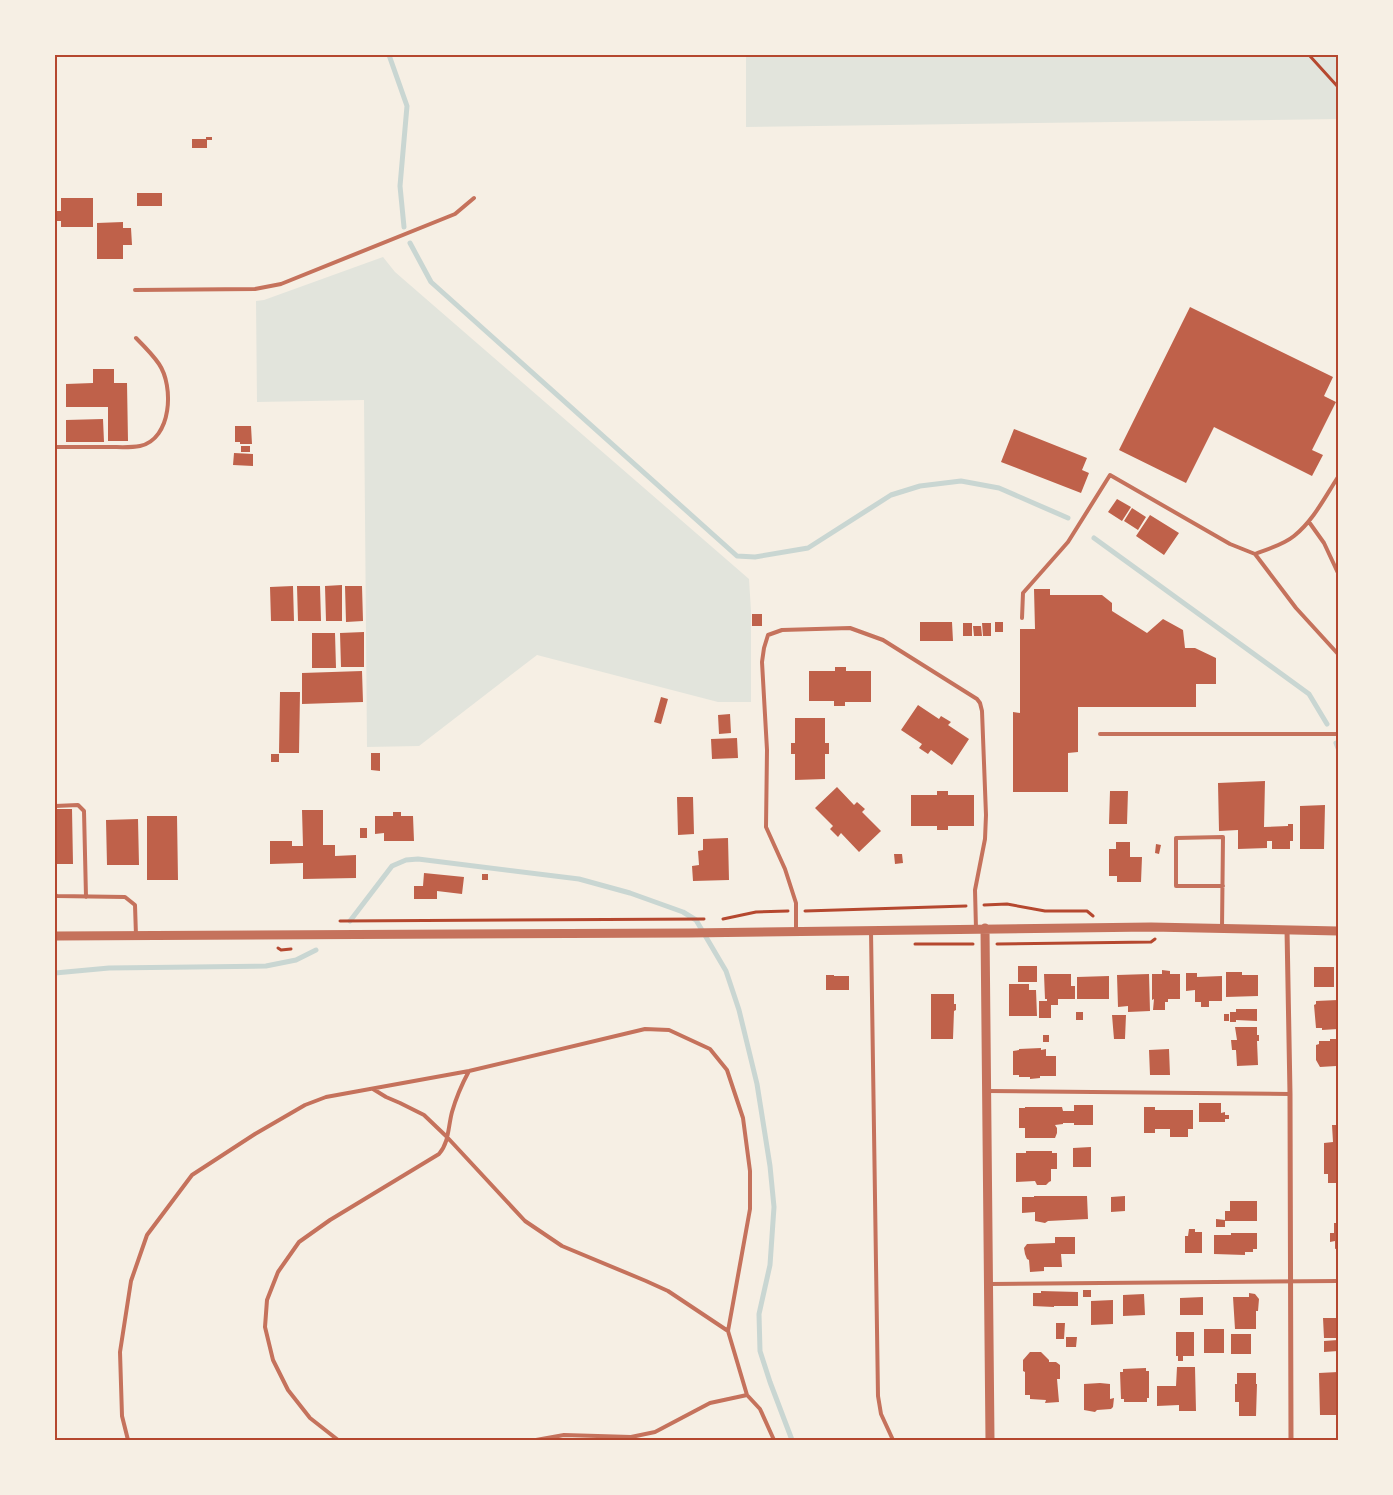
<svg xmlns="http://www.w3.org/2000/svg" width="1393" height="1495" font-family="Jost,sans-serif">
	<rect width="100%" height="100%" fill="#f6efe4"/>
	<path fill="#e2e4dc" d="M746,55H1338V119L746,127Z
		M383,257L395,272L749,579L751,611V702H718L537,655L419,746L367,747L364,400L257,402L256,301L264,300Z"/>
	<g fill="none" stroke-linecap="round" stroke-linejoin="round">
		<path stroke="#c9d6d2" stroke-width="5" d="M389,55L407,106L400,186L404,227
			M410,243L431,282L737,556L755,557L808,548L891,495L920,486L961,481L999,488L1068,518
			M1094,538L1309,694L1327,724
			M1336,743L1338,748
			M350,921L392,866L406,860L418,859L579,879L630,893L683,912L696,920L726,971L739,1010L757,1084L770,1166L774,1207L770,1265L759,1314L760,1351L770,1382L792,1440
			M55,973L109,968L266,966L296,960L316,950"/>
	</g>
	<path fill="#bf614a" d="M206,137H212V140H207V148H192V139H206Z
		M137,193H162V206H137Z
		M61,198H93V227H61V221H57V211H61Z
		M123,222V228H131L132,245H123V259H97V223Z
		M1190,307L1333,377L1324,396L1336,402L1312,450L1323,455L1312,476L1214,427L1186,483L1119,450Z
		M93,369H114V383H127L128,441H108V407H66V384L93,383Z
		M103,419L104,442H66V420Z
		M235,426H251L252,444H240V442H235Z
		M1014,429L1087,458L1082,470L1089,473L1081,493L1001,462Z
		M241,446H250V452H241Z
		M234,453L253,454V466L233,465Z
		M1117,499L1131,507L1122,521L1108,512Z
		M1132,508L1146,517L1138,530L1124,521Z
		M1150,515L1179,533L1164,555L1136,536Z
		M342,585V621H326L325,586Z
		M293,586L294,621H271L270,587Z
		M297,586H320L321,621H298Z
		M345,586H362L363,621L346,622Z
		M1034,589H1050V595H1102L1112,603V611L1147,633L1163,619L1183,630L1185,648H1195L1216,658V684H1196V707H1078V752L1068,753V792H1013V712L1020,713V629H1035Z
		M752,614H762V626H752Z
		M920,622H952L953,641H920Z
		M995,622H1003V632H995Z
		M963,623H972V636H963Z
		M982,623H991V636H983Z
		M973,626H981L982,636H974Z
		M364,632V667H341L340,633Z
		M312,633H335L336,668H312Z
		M835,667H846V671H871V702H845V706H834V701H809V671H835Z
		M362,671L363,702L302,704V673Z
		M280,692H300L299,753H279Z
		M661,697L668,699L661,724L654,722Z
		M918,705L939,719L941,716L951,722L948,725L969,739L952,765L931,750L928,754L919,748L922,744L901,730Z
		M730,714L731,733L719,734L718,715Z
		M795,718H825V743H829V754H825V779L795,780V754H791V743H795Z
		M737,738L738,758L712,759L711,739Z
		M371,753H380V771L371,770Z
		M271,754H279V762H271Z
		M1265,781L1264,827L1288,826V824H1293V841H1290V849H1272V841H1267V848L1238,849V830L1219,831L1218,783Z
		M837,787L854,805L857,802L865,809L862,812L881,831L859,852L841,833L838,837L830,829L833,826L815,808Z
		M937,791H948V795H974V826H948V830H937V826H911V795H937Z
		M1110,791H1128L1127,824H1109Z
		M677,797H693L694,834L678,835Z
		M1325,805L1324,849H1300V806Z
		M55,809H72L73,864H55Z
		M302,810H323V845H335V856L356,855V878L303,879V863L270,864V841H292V846H303Z
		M393,812H401V816H413L414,841H384V833L375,834V816H393Z
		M147,816H177L178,880H147Z
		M138,819L139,865H107L106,820Z
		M360,828H367V838H360Z
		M728,838L729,880L693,881L692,866L699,865L698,851L703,850V839Z
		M1116,842H1130V857H1142L1141,882H1117V876H1109V849H1116Z
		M1156,844L1161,845L1159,854L1155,853Z
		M894,854H902L903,863L895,864Z
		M424,873L464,877L462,894L437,891V899H414V886H423Z
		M482,874H488V880H482Z
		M1018,966H1037V982H1018Z
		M1314,967H1334V987H1314Z
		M1162,970L1170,971V974H1180V999H1168V1002H1165V1010H1153L1154,999L1152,1000V974H1162Z
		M1226,972H1242V975H1258V996L1226,997Z
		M1186,973H1197V977L1222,976V1001H1209V1007H1201V1002H1195V990L1186,991Z
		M1044,974H1071V986H1075V999H1058V1005H1051V1018H1039V1001H1047V999H1045Z
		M1149,974L1150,1011L1128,1012V1006L1118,1007L1117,975Z
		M826,975H834V976H849V990H826Z
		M1109,976V999H1077V977Z
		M1009,984H1029V990H1036L1037,1016H1009Z
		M931,994H954V1004H956V1010L954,1011L953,1039H931Z
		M1338,1000V1029L1322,1030V1028H1316L1314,1005L1316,1004V1001Z
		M1236,1009H1257V1021L1236,1020V1022H1230V1012H1236Z
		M1076,1012H1083V1020H1076Z
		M1224,1014H1229V1021H1224Z
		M1112,1015H1126L1125,1039H1114Z
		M1235,1027H1257V1035H1259V1041H1257L1258,1065L1237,1066L1236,1050H1232L1231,1040H1237Z
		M1043,1035H1049V1042H1043Z
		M1330,1039H1338V1074H1336V1066L1320,1067L1316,1060V1045L1319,1044V1041H1330Z
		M1041,1048V1050L1046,1049V1056H1056V1076H1040V1078L1030,1079V1077H1019V1075H1013V1051L1019,1050V1049Z
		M1169,1049L1170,1075H1150L1149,1050Z
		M1199,1103H1221V1113L1225,1112V1115H1229V1119H1225V1122H1199Z
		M1074,1105H1093V1125H1074V1123H1063V1124L1055,1125L1057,1128V1133L1055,1138H1025V1128H1019V1108H1025V1107H1062L1063,1111H1074Z
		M1144,1107H1155V1110H1193V1129H1188V1137H1170V1129H1155V1133H1144Z
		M1332,1125H1338V1183H1328V1174H1324V1143L1333,1142Z
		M1091,1147V1167H1073V1148Z
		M1026,1151H1052V1153H1057V1169H1051V1181L1049,1182L1046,1185H1037L1035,1181L1016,1182V1153H1026Z
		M1034,1196H1087L1088,1219L1048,1221L1045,1223L1035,1221V1212L1022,1213V1197H1034Z
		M1125,1196V1211L1111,1212V1197Z
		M1230,1201H1257V1221H1225V1211H1230Z
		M1216,1219L1225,1220V1227H1216Z
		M1334,1223H1338V1248L1335,1249V1241L1330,1242V1233H1334Z
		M1189,1229H1195V1232H1202V1253H1185V1236H1188Z
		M1231,1233H1257V1249H1253V1252H1245V1255L1214,1254V1235H1231Z
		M1055,1237H1075V1254H1061L1062,1267H1044V1271L1030,1272L1029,1260L1027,1259L1025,1254L1024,1248L1027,1244L1055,1243Z
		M1083,1290H1091V1297H1083Z
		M1041,1291L1078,1292V1306H1054V1307L1033,1306V1293H1041Z
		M1249,1293L1255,1294L1259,1299L1258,1311H1256V1329H1235L1233,1297H1249Z
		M1144,1294L1145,1315L1123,1316V1295Z
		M1203,1297V1315H1180V1298Z
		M1113,1300V1324L1091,1325V1301Z
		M1323,1318H1338V1338H1324Z
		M1056,1323H1065L1064,1339H1056Z
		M1204,1329H1224V1353H1204Z
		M1176,1332H1194V1356H1183V1361H1178V1356H1176Z
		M1231,1334H1251V1354H1231Z
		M1066,1337H1077L1076,1347H1066Z
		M1338,1340V1351L1324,1352V1341Z
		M1030,1352H1041L1049,1360V1362H1056L1060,1365V1379H1057L1059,1402L1045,1403L1046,1400L1030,1399V1395H1025V1372L1023,1371V1360Z
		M1177,1367H1195L1196,1411H1179V1405L1157,1406V1386H1176Z
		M1146,1368V1371H1149V1398H1147V1402H1124V1399H1121L1120,1372H1123V1369Z
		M1338,1372V1415H1320L1319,1373Z
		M1237,1373H1256V1384H1257L1256,1416H1239V1402H1235V1384H1237Z
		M1100,1383L1110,1384V1399L1114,1398L1113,1407L1111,1409L1097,1410L1095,1412L1084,1410V1384Z"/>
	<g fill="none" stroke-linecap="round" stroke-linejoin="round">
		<path stroke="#b5482f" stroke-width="3" d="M1309,55L1338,87
			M984,905L1007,904L1045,911H1087L1093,916
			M805,911L966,906
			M723,919L756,912L788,911
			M340,921L704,919
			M915,944H973
			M997,944L1151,942L1155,939
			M278,948L281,950L291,949"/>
		<path stroke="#c5725c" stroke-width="4" d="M135,290L255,289L281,284L455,214L474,198
			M55,447C73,447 91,447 109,447C119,447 130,448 140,446C172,439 174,386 159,364C153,355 144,346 136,338
			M1309,522L1324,543L1338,573
			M1255,554L1296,608L1338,654
			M1022,618L1023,593L1068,542L1110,475L1230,544L1255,554C1268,549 1283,545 1294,536C1313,521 1325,497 1338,477
			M1100,734H1338
			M55,806L78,805L84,811L86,897
			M55,895L57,896L125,897L135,905L136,936
			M1222,928L1223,837L1176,838V886H1223
			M871,931L878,1396L881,1414L893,1440
			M796,932V903L785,869L766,827L767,750L762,662L764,648L768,635L782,630L850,628L883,640L977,699L980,703L982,711L986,815L985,839L975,890L976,929
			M373,1089L386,1097L400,1103L424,1115L447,1137L525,1221L562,1246L646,1281L668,1291L728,1331
			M987,1091L1290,1094
			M990,1284L1338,1281
			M128,1440L122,1416L120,1352L131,1281L147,1235L192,1175L255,1134L305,1105L326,1097L469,1071L645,1029L669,1030L710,1049L727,1070L743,1118L750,1171V1209L728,1331L747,1395L760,1409L774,1440
			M338,1440L310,1418L288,1390L273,1360L265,1327L267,1300L278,1272L299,1242L330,1220L439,1154C449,1143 448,1127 452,1112C456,1098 462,1084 469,1071
			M536,1440L564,1435L631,1437L655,1432L710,1403L747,1395"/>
		<path stroke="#c5725c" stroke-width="5" d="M1287,929L1290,1094L1291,1440"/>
		<path stroke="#c5725c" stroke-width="9" d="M985,928L990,1440
			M55,936L689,933L1151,927L1338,931"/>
	</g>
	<rect width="1393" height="1495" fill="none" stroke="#f6efe4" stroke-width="112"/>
	<rect x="56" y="56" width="1281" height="1383" fill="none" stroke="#b5482f" stroke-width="2"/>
</svg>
